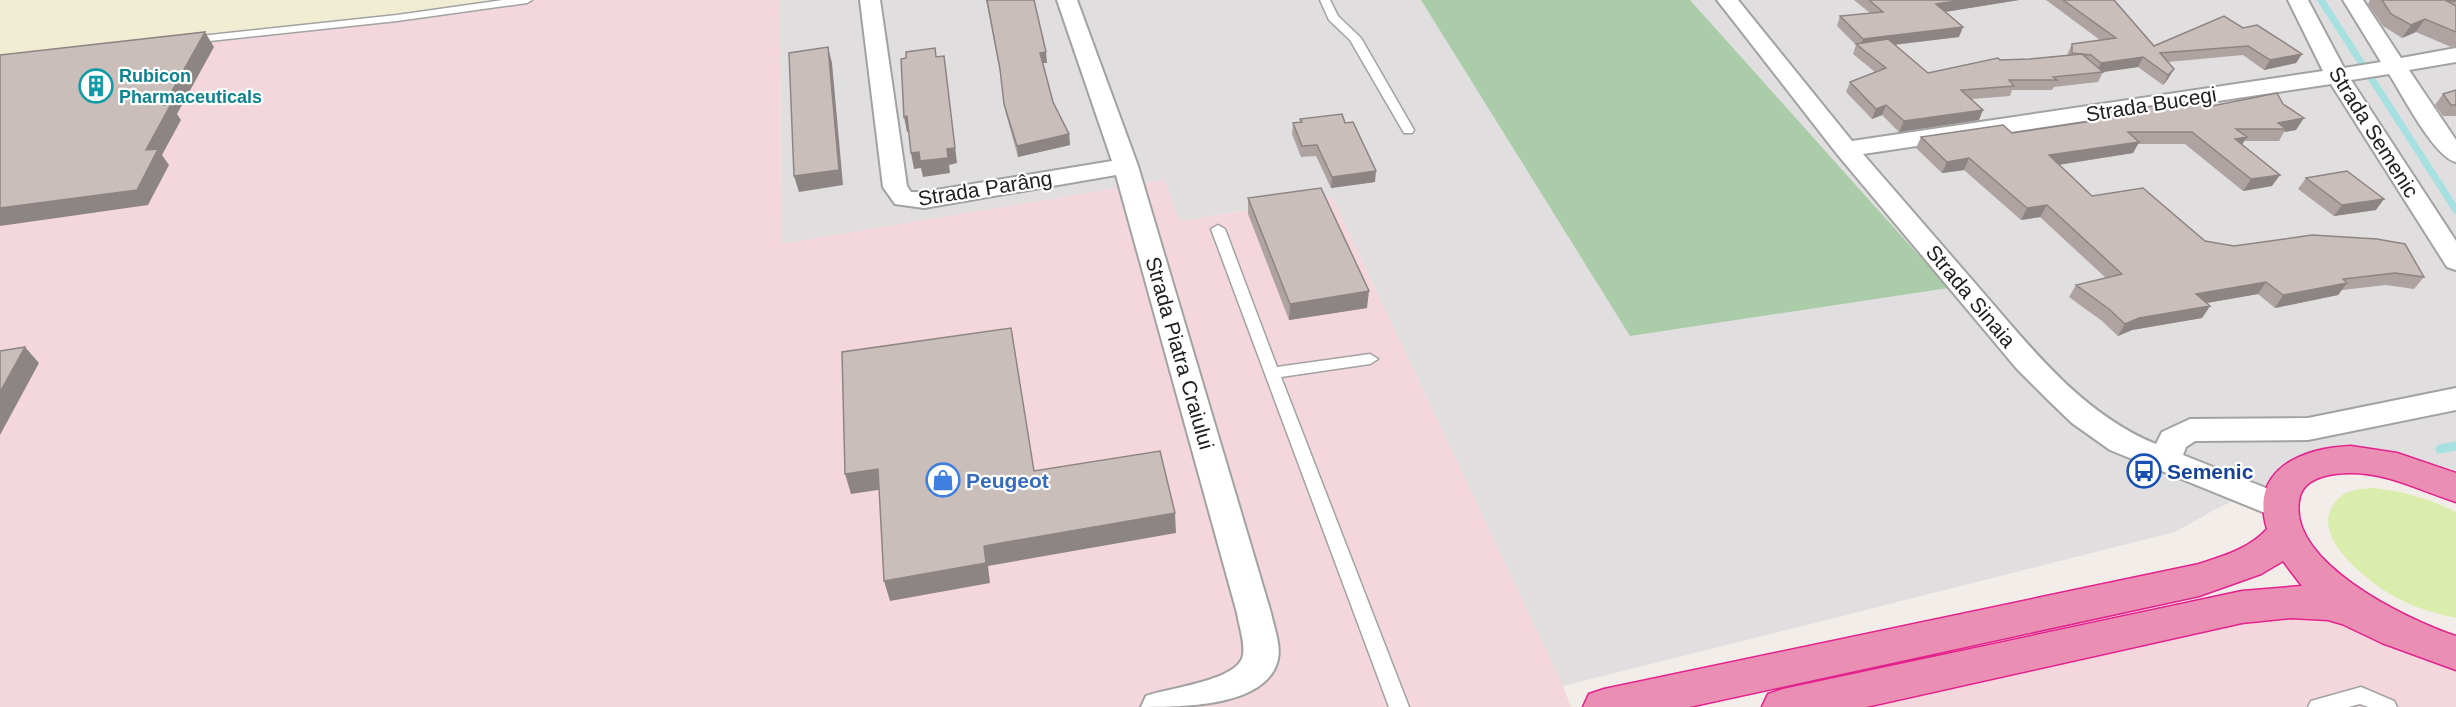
<svg xmlns="http://www.w3.org/2000/svg" width="2456" height="707" font-family="Helvetica,sans-serif">
	<rect width="100%" height="100%" fill="#f2ede8"/>
	<path fill="#e0dedf" d="M780,0H2456V478L2331,450L2282,466L2265,486L2214,510L2175,532L1563,686L1332,197L1178,221L1165,180L781,244Z"/>
	<path fill="#f3d7dc" d="M529,0H780L781,244L1165,180L1179,221L1332,197L1563,686L1571,707H0V57Z
		M2270,604L2456,652V707H1861Z"/>
	<path fill="#f1edd3" d="M0,0H529L0,57Z"/>
	<path fill="#daedad" d="M2372,488C2402,491 2428,498 2456,512V618C2437,614 2417,608 2399,599C2374,586 2317,544 2330,511C2334,502 2340,495 2349,492C2355,489 2365,489 2372,488Z"/>
	<path fill="#aacca8" d="M1421,0H1690L1948,288L1630,336Z"/>
	<g fill="none" stroke-linecap="round" stroke-linejoin="round">
		<path stroke="#a7e0e1" stroke-width="7" d="M2321,0L2456,210"/>
		<path stroke="#a7e0e1" stroke-width="9" d="M2440,449L2456,446"/>
		<g stroke="#a2a2a2" stroke-width="3">
			<path id="lane" d="M503,0H532L527,3L397,21L191,43L185,40L191,37L397,15Z
				M1320,0H1330L1338,16L1361,38L1414,130L1412,133H1404L1350,40L1329,20Z
				M1218,225L1225,229L1277,367L1370,354L1378,359L1370,364L1281,377L1409,707H1389L1211,229Z
				M2361,687L2394,701L2397,707H2368L2360,704L2348,707H2308L2311,701Z"/>
		</g>
		<g stroke="#a2a2a2" stroke-width="4">
			<path id="street" d="M860,0H880L907,186L911,192H924L1112,161L1057,0H1077L1138,166L1271,613C1274,628 1281,644 1278,659C1268,707 1183,707 1141,707L1146,696C1167,688 1239,681 1243,655C1245,642 1239,626 1237,613L1116,175L924,208L895,204L883,187Z
				M1717,0H1738L1852,141L2323,71L2288,0H2308L2344,68L2381,62L2343,0H2363L2401,58L2456,48V62L2409,70L2456,140V162C2434,157 2402,94 2389,74L2351,80L2456,241V270L2447,267L2331,84L1863,154C1902,199 1941,244 1980,289C2031,348 2082,414 2156,444L2162,432L2190,419L2308,418L2456,388V410L2308,440L2195,441L2186,447L2183,455L2291,498L2296,507L2291,516L2280,519L2110,450L2072,423L2048,400L2017,369L1837,154Z"/>
		</g>
		<g stroke="#e3228d" stroke-width="3">
			<path id="highway" d="M2351,446L2397,453L2456,473V502C2421,491 2389,473 2351,473C2334,473 2306,476 2300,496C2283,561 2408,620 2456,636V670L2382,643L2342,624L2328,620L2291,618L2242,623L1866,707H1762L1768,694L1783,689L2242,591L2302,586L2283,561L2261,574L2199,596L1689,707H1583L1589,694L1604,689L2199,564C2223,556 2249,549 2267,529C2249,469 2302,448 2351,446Z"/>
		</g>
		<use href="#lane" fill="#fff" fill-rule="evenodd"/>
		<use href="#street" fill="#fff" fill-rule="evenodd"/>
		<use href="#highway" fill="#eb8eb3" fill-rule="evenodd"/>
	</g>
	<path fill="#aea3a1" d="M986,0H1034L1047,63H1043L1053,102L1069,134L1070,145L1018,157L1006,114L1001,77Z
		M1854,0H2019L1945,12L1959,37L1895,45L1928,73L2000,60L2030,59L2067,55L2072,44L2100,40L2046,0H2114L2154,46L2243,28L2302,54L2296,63L2264,70L2243,55L2168,62V79L2163,85L2138,67L2103,72L2098,82L2054,87L2052,90H2012L2010,96L1972,99L1979,120L1899,132L1882,115L1872,119L1846,92L1850,82L1875,72L1853,54L1856,45L1837,26L1840,16L1870,13Z
		M2370,0H2456V46L2451,47L2416,32L2402,38L2383,26L2368,4Z
		M2456,90V116H2443L2435,105L2443,94Z
		M2145,107H2207L2296,130L2284,132L2279,141H2244L2242,145L2272,186L2243,191L2185,144H2138L2133,153L2059,165L2092,196L2205,241L2424,277L2414,289L2386,285L2342,290L2338,295L2275,308L2258,294L2207,303L2210,306L2202,318L2132,330L2118,336L2102,321L2069,297L2076,285L2106,278L2040,217L2021,220L1964,170L1942,173L1916,148L1921,137L2012,133L2092,121Z
		M1300,119L1345,123L1375,182L1331,188L1316,156L1301,157L1292,134L1293,123L1300,122Z
		M2306,178L2376,210L2334,216L2298,189Z
		M1248,198L1367,308L1289,320L1248,214Z"/>
	<path fill="#8d8583" d="M1962,0H2019L1932,14L1936,4Z
		M2425,19L2416,32L2402,38L2411,25Z
		M1963,27L1959,37L1863,48L1860,47L1863,39Z
		M205,32L214,47L177,114L181,120L162,155L169,165L148,205L0,226V208L146,150L164,105Z
		M828,47L832,63L843,185L799,192L794,176Z
		M1046,52L1047,63H1041L1040,53Z
		M2302,54L2296,63L2264,70L2270,60Z
		M944,56L957,163L949,165L950,173L923,177L921,168L914,169L911,153L947,149Z
		M2143,57L2138,67L2096,73L2101,63Z
		M2174,69L2168,79L2163,85L2168,75Z
		M1886,105L1882,115L1872,119L1876,109Z
		M1983,110L1979,120L1899,132L1904,121Z
		M907,116L910,132H907L904,117Z
		M2304,118L2296,130L2284,132L2286,129L2278,123Z
		M1069,134L1070,145L1018,157L1017,146Z
		M2247,137L2239,149L2235,139Z
		M2139,142L2133,153L2043,167L2049,155Z
		M1969,158L1964,170L1942,173L1947,162Z
		M1376,171L1375,182L1331,188L1332,177Z
		M2280,175L2272,186L2243,191L2251,179Z
		M2384,199L2376,210L2334,216L2342,205Z
		M2047,205L2040,217L2021,220L2027,208Z
		M2266,282L2258,294L2189,306L2196,294Z
		M2347,283L2338,295L2275,308L2283,295Z
		M1369,291L1367,308L1289,320L1290,304Z
		M2210,306L2202,318L2132,330L2118,336L2125,324L2139,318Z
		M25,347L39,363L0,435V392Z
		M878,469L884,489L851,494L845,474Z
		M1175,513L1176,533L988,566L990,583L890,601L884,581L984,546Z"/>
	<path fill="#cabebb" stroke="#8d8583" stroke-width="1.5" d="M987,0H1034L1046,52L1040,53L1053,102L1069,134L1017,146L1004,104L1000,69Z
		M1869,0H1962L1936,4L1963,27L1863,39L1840,16L1883,12Z
		M2063,0H2114L2154,46L2224,16L2243,28L2257,25L2302,54L2270,60L2248,46L2160,53L2174,69L2168,75L2143,57L2101,63L2091,55L2072,53V44L2116,38Z
		M2382,0H2456V1H2447L2456,6V32L2425,19L2411,25L2391,14Z
		M205,32L164,105L171,104L146,150L158,149L137,190L0,208V55Z
		M1888,39L1928,73L1998,58L2000,60L2030,59L2082,54L2103,72L2053,77L2057,80H2009L2014,86L1961,90L1983,110L1904,121L1886,105L1876,109L1850,82L1886,68L1856,44Z
		M828,47L839,170L794,176L789,53Z
		M935,48L936,57L944,56L955,148L947,149L948,158L920,161L919,152L911,153L907,116L904,117L901,59L906,58V52Z
		M2456,90V105H2451L2443,94Z
		M2277,93L2283,104L2304,118L2278,123L2286,129H2236L2247,137L2235,139L2280,175L2251,179L2192,132H2128L2139,142L2049,155L2092,196L2143,188L2205,241L2234,246L2312,235L2377,239L2405,244L2424,277L2395,273L2343,279L2347,283L2283,295L2266,282L2196,294L2210,306L2139,318L2125,324L2109,309L2076,285L2122,274L2047,205L2027,208L1969,158L1947,162L1921,137L2003,125L2012,133L2092,121L2123,107L2142,104L2145,107L2199,100L2207,107Z
		M1342,114L1345,123L1353,122L1376,171L1332,177L1317,145L1302,146L1293,123L1302,122L1300,119Z
		M2347,171L2384,199L2342,205L2306,178Z
		M1321,188L1369,291L1290,304L1248,198Z
		M1011,328L1034,471L1160,451L1175,513L984,546L986,563L884,581L878,469L845,474L842,352Z
		M25,347L0,392V351Z"/>
	<defs>
		<g id="building-ring" transform="scale(1.725)"><circle r="9.5" fill="#fff" stroke="#0f9aa8" stroke-width="1.5"/><path d="M-4-6H4V6H1V3H-1V6H-4ZM-2.5-4.3h1.7v1.8h-1.7ZM.8-4.3h1.7v1.8H.8ZM-2.5-1h1.7V.8h-1.7ZM.8-1h1.7V.8H.8Z" fill="#0f9aa8"/></g>
		<g id="bus-ring" transform="scale(1.725)"><circle r="9.5" fill="#fff" stroke="#1a4fb4" stroke-width="1.5"/><path d="M-5-6H5V4H4V6H2V4H-2V6H-4V4H-5ZM-3.5-4V0h7V-4ZM-3.5 1.2v1.5H-2V1.2ZM2 1.2v1.5H3.5V1.2Z" fill="#1a4fb4"/></g>
		<g id="shop-ring" transform="scale(1.725)"><circle r="9.5" fill="#fff" stroke="#3f7fe0" stroke-width="1.5"/><path d="M-5-2.5h2.3a2.7 3.5 0 0 1 5.4 0H5L5.5 6h-11ZM-1.5-2.5h3a1.5 2.3 0 0 0-3 0Z" fill="#3f7fe0"/></g>
	</defs>
	<g fill-rule="evenodd">
		<use href="#building-ring" x="96" y="86"/>
		<use href="#bus-ring" x="2144" y="471"/>
		<use href="#shop-ring" x="943" y="480"/>
	</g>
	<g text-anchor="middle" dominant-baseline="central" stroke-width="4.5" stroke-linejoin="round" paint-order="stroke">
		<g font-size="18" font-weight="bold" fill="#0d838f" stroke="#fff" text-anchor="start">
			<text x="119" y="76">Rubicon<tspan x="119" dy="21">Pharmaceuticals</tspan></text>
		</g>
		<g font-size="21" fill="#212121" stroke="#fff">
			<text transform="translate(2151 104) rotate(-9)">Strada Bucegi</text>
			<text transform="translate(2374 132) rotate(58)">Strada Semenic</text>
			<text transform="translate(985 188) rotate(-9)">Strada Parâng</text>
			<text transform="translate(1971 296) rotate(50)">Strada Sinaia</text>
			<text transform="translate(1180 353) rotate(74)">Strada Piatra Craiului</text>
		</g>
		<g font-size="21" font-weight="bold" fill="#164399" stroke="#fff" text-anchor="start">
			<text x="2167" y="471">Semenic</text>
		</g>
		<g font-size="21" font-weight="bold" fill="#366cbe" stroke="#fff" text-anchor="start">
			<text x="966" y="480">Peugeot</text>
		</g>
	</g>
</svg>
